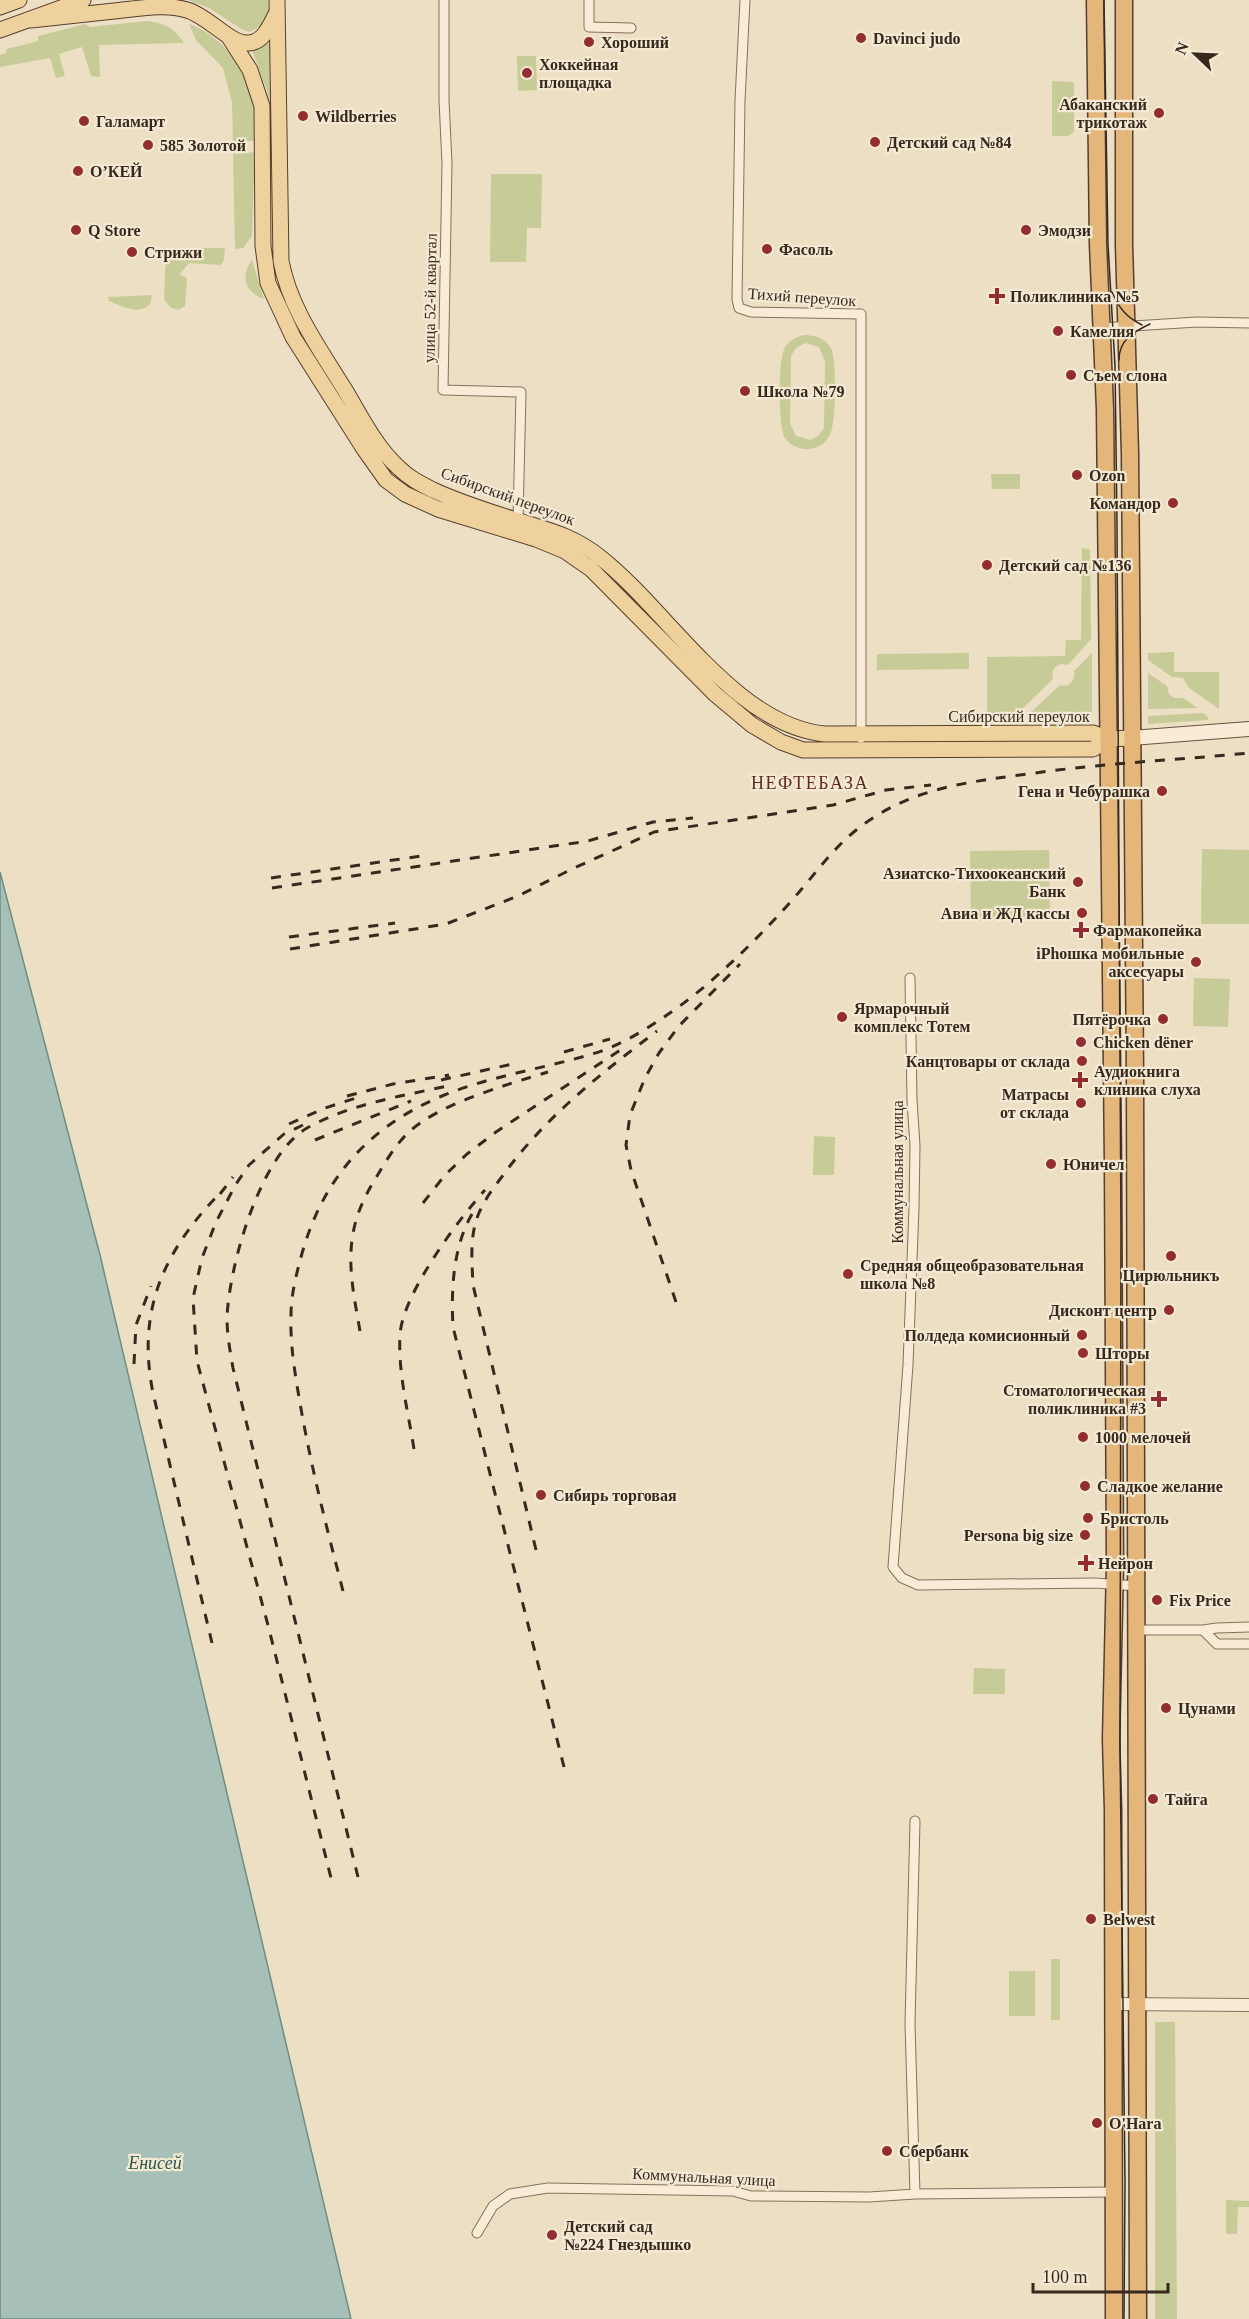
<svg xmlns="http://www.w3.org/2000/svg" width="1249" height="2319" font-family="'Times New Roman',serif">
	<rect width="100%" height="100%" fill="#eddfc4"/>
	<path fill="#c7cb98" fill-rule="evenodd" d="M188,0H268L269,14L261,26L250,32L243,30L209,8Z
		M146,21C162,22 175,28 184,43L99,45L100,77L91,76L82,47L59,54L65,76L56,78L50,58L0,67V55L6,53L7,49L38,41V36L85,24L90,27Z
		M189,24C223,36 250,72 254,108C256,119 255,130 255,141H233L232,102L223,68L196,40Z
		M272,41L274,92L271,111L267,91L252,50Z
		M517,56H536L537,90L518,91Z
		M1052,81L1072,82L1074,84V132L1068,136H1052Z
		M255,152L252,236L243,248L235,249L233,154Z
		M491,174H542L541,228H527L526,262H490Z
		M174,248H225L224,260L221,265L189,263L179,275L186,277L187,280L185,306L178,310L170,307L164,299L166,254L168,250Z
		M252,260L264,299C245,293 240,276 252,260Z
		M152,295L150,304C139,316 122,306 109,301L108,297Z
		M804,335C815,335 825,338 831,348C837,359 836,423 830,435C826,443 818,448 809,449C800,450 790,445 785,438C778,427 778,359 785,347C790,340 796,337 804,335ZM805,343L819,347L825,361L824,428L818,436L810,440L796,436L790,423L791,356L796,348Z
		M991,474H1020V489H992Z
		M1082,548L1090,549L1091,639L1068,665L1062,664C1054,666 1051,671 1053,679L1015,716H987V657L1065,656L1066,640H1081Z
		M1174,652V672H1219V709L1188,687L1183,678L1172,677L1148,660V653Z
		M969,653V669L877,670V654Z
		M1092,653V712L1030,713L1060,685C1069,688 1076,681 1074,671Z
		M1148,673L1167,686L1169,694L1174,698H1183L1198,708L1148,709Z
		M1203,713L1208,717V720L1148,724V716Z
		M1202,849L1249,850V924H1201Z
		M1049,850L1050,920L971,921L970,851Z
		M1194,978L1230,979L1228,1027L1193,1026Z
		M814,1136L835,1137L834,1175H813Z
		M974,1668L1005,1669V1694H973Z
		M1051,1959H1060V2020H1051Z
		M1009,1971H1035V2016H1009Z
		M1155,2022H1175L1177,2319H1155Z
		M1226,2200L1249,2201V2207H1238L1237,2234H1226Z"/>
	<path fill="#a6c0b7" stroke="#6d8e84" stroke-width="1.5" d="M0,872L100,1255L351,2319H0Z"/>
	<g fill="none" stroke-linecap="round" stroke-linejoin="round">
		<g stroke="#87705b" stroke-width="11">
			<path id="minor" d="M444,0V100L447,163L443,390L521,392L518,521
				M589,0V27L631,28
				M745,0L740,101L737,299L739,308L751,312L861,314V738
				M1101,328L1197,322L1249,323
				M910,978L912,1100L915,1146L914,1208L908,1365L893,1567L902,1578L918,1585L1095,1583L1137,1586
				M1137,1630H1203L1217,1628L1249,1627
				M1203,1630L1217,1644H1249
				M915,1821L910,2024L915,2194
				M477,2233L493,2206L510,2194L548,2188L733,2191L751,2196L869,2197L915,2194L1115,2192"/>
		</g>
		<g stroke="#87705b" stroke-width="14">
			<path id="tertiary" d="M1114,2004L1249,2005"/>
		</g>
		<g stroke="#69513e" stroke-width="16">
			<path id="secondary" d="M1131,738L1249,729"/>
		</g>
		<g stroke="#553f2f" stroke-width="17">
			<path id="primary" d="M277,0L281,261C290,309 320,349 345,390C362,418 375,446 399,468C409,478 421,484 433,490C461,503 490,512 519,521C550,531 574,536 601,558C667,610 736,726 825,734L1093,733L1108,739L1131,738
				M0,7L19,0
				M31,20C58,17 86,14 114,11C137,9 164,3 187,10C208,16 229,43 247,43C263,44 271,24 277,12
				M0,30L83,0
				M229,37L250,70L262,106L263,246L268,283L293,337L364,449L386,480L405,494L438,509L536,539L565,551L591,569L715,694L752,725L781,742L803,750L1093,749L1108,739"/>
		</g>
		<g stroke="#553f2f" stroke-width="19">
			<path id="trunk" d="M1095,0L1098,244L1105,409L1113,1164L1115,1566L1111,1739L1113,1810L1114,2319
				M1124,0V244L1130,453L1135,1075L1138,2319"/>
		</g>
		<use href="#minor" stroke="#f8ecd7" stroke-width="9"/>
		<use href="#tertiary" stroke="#f8ecd7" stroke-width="12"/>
		<use href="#secondary" stroke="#f8ecd7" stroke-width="14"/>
		<use href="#primary" stroke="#efd19d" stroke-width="15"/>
		<use href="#trunk" stroke="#e4b67a" stroke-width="16"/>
		<path stroke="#37291e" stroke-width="1.5" d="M1104,0L1108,244L1115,366L1117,526L1121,1230L1120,1746L1125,2182L1124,2319
			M1112,292C1119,308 1126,317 1142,325
			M1119,360C1119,340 1133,332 1150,324"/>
		<path stroke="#37291e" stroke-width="3" stroke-dasharray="10 10" stroke-linecap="butt" d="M271,878L428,855
			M272,888L588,841L653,822L693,818
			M289,937L395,923
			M290,949L446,924L518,896L572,869L654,832L833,805L886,790L931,785
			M564,1052L610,1039
			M441,1080L517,1063
			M347,1096L393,1084L449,1075
			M289,1124L325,1108L356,1098
			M303,1125L284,1134L249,1165L236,1184L216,1222L202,1258L193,1298L197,1361L269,1629L331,1878
			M315,1140L411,1101
			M220,1194L233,1177
			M423,1203L445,1175L467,1154L496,1132L622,1049
			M472,1214C453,1247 451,1289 453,1327L564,1767
			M676,1302L631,1170L626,1145L630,1115L645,1078L659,1053L679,1026L740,964
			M360,1331C355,1302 348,1270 352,1240C355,1216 364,1197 377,1176C386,1161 396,1144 409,1132C438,1104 509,1084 548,1072
			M134,1364L136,1325L151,1286
			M414,1449C408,1411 398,1373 400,1335C402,1295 458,1220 485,1190
			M536,1550L473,1285C472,1264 470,1241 476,1221C481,1205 491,1191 501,1178C543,1119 600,1074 657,1031
			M343,1591C327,1529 311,1467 300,1403C295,1374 290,1345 291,1315C291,1295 296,1276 301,1257C322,1179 368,1127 442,1096C490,1076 542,1069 592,1054C617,1047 642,1032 664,1017C710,987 764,933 800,891C818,870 833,849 855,831C909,787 969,782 1035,773C1106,763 1177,760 1249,753
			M212,1643L153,1393C136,1308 165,1248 225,1188
			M358,1877L233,1368C230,1351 227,1334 227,1318C229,1266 260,1155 307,1128C352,1103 403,1096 452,1085"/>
	</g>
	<g fill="#942d32" stroke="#f4e9d3" stroke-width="2">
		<circle cx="861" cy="38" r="6"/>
		<circle cx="589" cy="42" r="6"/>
		<circle cx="527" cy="73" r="6"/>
		<circle cx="1159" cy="113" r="6"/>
		<circle cx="303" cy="116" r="6"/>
		<circle cx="84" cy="121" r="6"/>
		<circle cx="875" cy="142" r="6"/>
		<circle cx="148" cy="145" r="6"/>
		<circle cx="78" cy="171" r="6"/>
		<circle cx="76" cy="230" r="6"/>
		<circle cx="1026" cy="230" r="6"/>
		<circle cx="767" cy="249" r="6"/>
		<circle cx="132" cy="252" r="6"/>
		<path d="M994 287h6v6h6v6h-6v6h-6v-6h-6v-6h6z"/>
		<circle cx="1058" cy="331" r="6"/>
		<circle cx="1071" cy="375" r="6"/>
		<circle cx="745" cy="391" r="6"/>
		<circle cx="1077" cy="475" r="6"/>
		<circle cx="1173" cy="503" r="6"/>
		<circle cx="987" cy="565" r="6"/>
		<circle cx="1162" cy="791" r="6"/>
		<circle cx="1078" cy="882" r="6"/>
		<circle cx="1082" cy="913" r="6"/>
		<path d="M1078 921h6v6h6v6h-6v6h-6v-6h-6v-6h6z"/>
		<circle cx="1196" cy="962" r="6"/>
		<circle cx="842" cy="1017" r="6"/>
		<circle cx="1163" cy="1019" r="6"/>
		<circle cx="1081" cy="1042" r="6"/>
		<circle cx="1082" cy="1061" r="6"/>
		<path d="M1077 1071h6v6h6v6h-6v6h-6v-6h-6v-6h6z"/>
		<circle cx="1081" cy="1103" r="6"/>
		<circle cx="1051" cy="1164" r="6"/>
		<circle cx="1171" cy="1256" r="6"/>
		<circle cx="848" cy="1274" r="6"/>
		<circle cx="1169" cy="1310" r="6"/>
		<circle cx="1082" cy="1335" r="6"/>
		<circle cx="1083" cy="1353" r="6"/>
		<path d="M1156 1390h6v6h6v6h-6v6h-6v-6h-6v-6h6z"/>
		<circle cx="1083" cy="1437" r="6"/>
		<circle cx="1085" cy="1486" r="6"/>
		<circle cx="541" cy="1495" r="6"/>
		<circle cx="1088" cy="1518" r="6"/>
		<circle cx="1085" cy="1535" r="6"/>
		<path d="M1083 1554h6v6h6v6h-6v6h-6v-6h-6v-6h6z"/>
		<circle cx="1157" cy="1600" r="6"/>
		<circle cx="1166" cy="1708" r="6"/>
		<circle cx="1153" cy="1799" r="6"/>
		<circle cx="1091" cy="1919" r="6"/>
		<circle cx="1097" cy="2123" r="6"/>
		<circle cx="887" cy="2151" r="6"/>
		<circle cx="552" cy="2235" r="6"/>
	</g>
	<g text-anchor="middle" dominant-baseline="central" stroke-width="4.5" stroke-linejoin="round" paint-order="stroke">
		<g font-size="16" font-weight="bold" fill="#37291e" stroke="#f4e9d3" text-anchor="start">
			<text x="873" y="38">Davinci judo</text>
			<text x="601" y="42">Хороший</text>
			<text x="539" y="64">Хоккейная<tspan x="539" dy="18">площадка</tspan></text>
			<text x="1147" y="104" text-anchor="end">Абаканский<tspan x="1147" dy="18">трикотаж</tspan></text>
			<text x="315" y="116">Wildberries</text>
			<text x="96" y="121">Галамарт</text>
			<text x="887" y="142">Детский сад №84</text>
			<text x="160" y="145">585 Золотой</text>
			<text x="90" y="171">О’КЕЙ</text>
			<text x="88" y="230">Q Store</text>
			<text x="1038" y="230">Эмодзи</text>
			<text x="779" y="249">Фасоль</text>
			<text x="144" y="252">Стрижи</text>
			<text x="1010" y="296">Поликлиника №5</text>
			<text x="1070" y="331">Камелия</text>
			<text x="1083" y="375">Съем слона</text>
			<text x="757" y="391">Школа №79</text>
			<text x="1089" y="475">Ozon</text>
			<text x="1161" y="503" text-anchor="end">Командор</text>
			<text x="999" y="565">Детский сад №136</text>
			<text x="1150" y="791" text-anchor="end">Гена и Чебурашка</text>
			<text x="1066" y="873" text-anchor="end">Азиатско-Тихоокеанский<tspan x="1066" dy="18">Банк</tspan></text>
			<text x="1070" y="913" text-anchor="end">Авиа и ЖД кассы</text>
			<text x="1093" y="930">Фармакопейка</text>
			<text x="1184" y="953" text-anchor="end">iPhoшка мобильные<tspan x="1184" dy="18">аксесуары</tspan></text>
			<text x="854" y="1008">Ярмарочный<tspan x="854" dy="18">комплекс Тотем</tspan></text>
			<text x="1151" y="1019" text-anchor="end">Пятёрочка</text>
			<text x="1093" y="1042">Chicken dëner</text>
			<text x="1070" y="1061" text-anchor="end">Канцтовары от склада</text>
			<text x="1094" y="1071">Аудиокнига<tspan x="1094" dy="18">клиника слуха</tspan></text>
			<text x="1069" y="1094" text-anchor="end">Матрасы<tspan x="1069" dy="18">от склада</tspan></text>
			<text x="1063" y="1164">Юничел</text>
			<text x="860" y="1265">Средняя общеобразовательная<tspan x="860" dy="18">школа №8</tspan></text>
			<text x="1171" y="1275" text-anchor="middle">Цирюльникъ</text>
			<text x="1157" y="1310" text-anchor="end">Дисконт центр</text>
			<text x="1070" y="1335" text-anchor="end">Полдеда комисионный</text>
			<text x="1095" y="1353">Шторы</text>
			<text x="1146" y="1390" text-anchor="end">Стоматологическая<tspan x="1146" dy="18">поликлиника #3</tspan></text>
			<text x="1095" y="1437">1000 мелочей</text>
			<text x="1097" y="1486">Сладкое желание</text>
			<text x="553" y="1495">Сибирь торговая</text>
			<text x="1100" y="1518">Бристоль</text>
			<text x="1073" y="1535" text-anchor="end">Persona big size</text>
			<text x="1098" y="1563">Нейрон</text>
			<text x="1169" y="1600">Fix Price</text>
			<text x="1178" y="1708">Цунами</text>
			<text x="1165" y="1799">Тайга</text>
			<text x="1103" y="1919">Belwest</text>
			<text x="1109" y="2123">O'Hara</text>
			<text x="899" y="2151">Сбербанк</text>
			<text x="564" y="2226">Детский сад<tspan x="564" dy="18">№224 Гнездышко</tspan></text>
		</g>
		<g font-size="16" fill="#37291e" stroke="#f4e9d3">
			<text transform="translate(802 297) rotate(4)">Тихий переулок</text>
			<text transform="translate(430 298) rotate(-89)">улица 52-й квартал</text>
			<text transform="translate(508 496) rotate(20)">Сибирский переулок</text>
			<text x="1019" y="716">Сибирский переулок</text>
			<text transform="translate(897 1172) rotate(-90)">Коммунальная улица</text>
			<text transform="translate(704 2177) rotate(3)">Коммунальная улица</text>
		</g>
		<g font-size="18" letter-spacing="1.5" fill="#632a1f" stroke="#f4e9d3">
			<text x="810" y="783">НЕФТЕБАЗА</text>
		</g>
		<g font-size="18" font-style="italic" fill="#2e5752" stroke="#f4e9d3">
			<text x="155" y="2163">Енисей</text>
		</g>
	</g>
	<g transform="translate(1195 54) rotate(293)" stroke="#f4e9d3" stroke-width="4.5" paint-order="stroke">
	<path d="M0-4.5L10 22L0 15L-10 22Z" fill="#37291e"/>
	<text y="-9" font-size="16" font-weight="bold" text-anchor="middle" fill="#37291e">N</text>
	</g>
	<path d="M1033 2283v9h135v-9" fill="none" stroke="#37291e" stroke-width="3"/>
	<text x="1042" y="2283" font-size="18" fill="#37291e" stroke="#f4e9d3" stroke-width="4.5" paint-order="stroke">100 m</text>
</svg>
